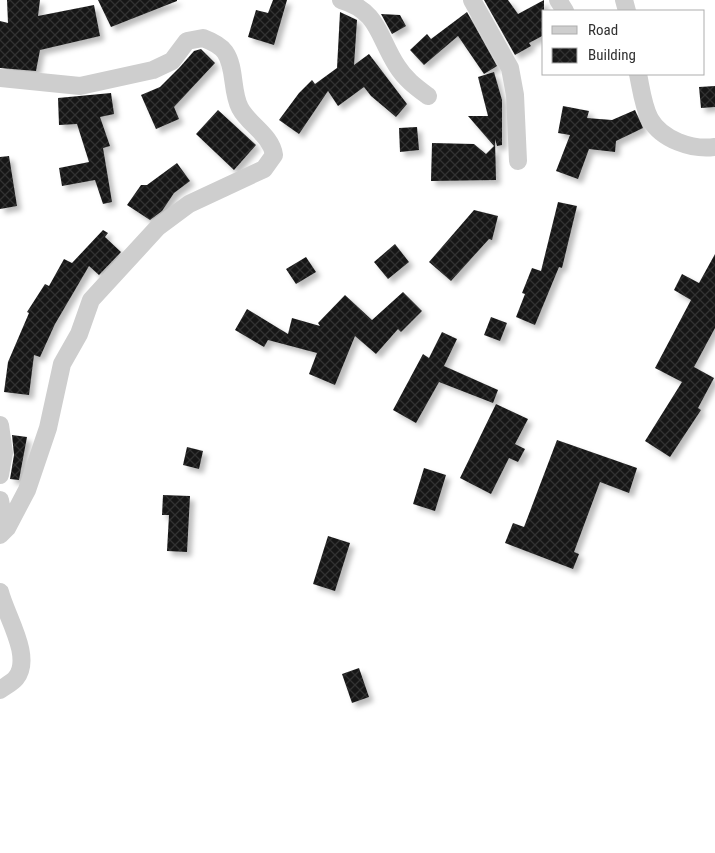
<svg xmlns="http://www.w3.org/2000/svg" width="715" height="853" font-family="'Roboto Condensed',sans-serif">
	<defs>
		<pattern id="building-cross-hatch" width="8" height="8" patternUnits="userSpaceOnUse" patternTransform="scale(1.25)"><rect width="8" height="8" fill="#181818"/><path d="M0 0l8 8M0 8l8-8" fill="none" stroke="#313131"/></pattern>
		<filter id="shadow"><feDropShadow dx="4.5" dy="4.5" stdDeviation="2.5" flood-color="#0004"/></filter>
	</defs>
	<rect width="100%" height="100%" fill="#fff"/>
	<path fill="url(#building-cross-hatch)" filter="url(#shadow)" d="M7,0H40L38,16L94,5L100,36L40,50L36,71L0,68V21L8,23Z
		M98,0H177V1L111,27Z
		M273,0H287L274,45L248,37L256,10L268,13Z
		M484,0H508L518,14L544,0V35L529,43L531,46L515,55Z
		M340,12L357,20L354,65L369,54L407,104L396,117L371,96L364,87L338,106L328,91L299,134L279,120L299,93L312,80L315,84L337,68Z
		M467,12L497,66L484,74L458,36L424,65L410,50L427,34L431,39Z
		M381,14L400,15L406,26L392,34Z
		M201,49L215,63L174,107L179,119L156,129L141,95L160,87L180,67L194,51Z
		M494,72L502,100V145L497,146L495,139L496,180L431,181L432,143L474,144L486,154L494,146L468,116H488L478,77Z
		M715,86V107L701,108L699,87Z
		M111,93L114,114L100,117L110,146L103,148L112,202L103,204L95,180L62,186L59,168L89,162L77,124L59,125L58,98Z
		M563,106L589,111L587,118L612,120L635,110L643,128L616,141L615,152L589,149L578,179L556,171L570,135L558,133Z
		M218,110L256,145L234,170L196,134Z
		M417,127L419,150L400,152L399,128Z
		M9,156L17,206L0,209V157Z
		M177,163L190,181L174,193L162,211L150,220L127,205L141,185H147Z
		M558,202L577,206L562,268L559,267L535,325L516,317L525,294L522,293L532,268L541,271Z
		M474,210L498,216L492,240L489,239L451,281L429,262Z
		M103,230L108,233L105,237L121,252L99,275L89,266L55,324L40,357L34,355L29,395L4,392L8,362L29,313L27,312L45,284L49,286L64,259L72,263Z
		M395,244L409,262L388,279L374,262Z
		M715,254V328L694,367L714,378L698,408L701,410L670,457L645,441L682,382L655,368L691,300L674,290L682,274L699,283Z
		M306,257L316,272L296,284L286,269Z
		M403,292L422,311L401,332L398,329L376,354L355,336L335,385L309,374L317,353L268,340L264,347L235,330L247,309L288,334L292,318L320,326L318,323L345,295L372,320Z
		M491,317L507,323L500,341L484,335Z
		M442,332L457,339L444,366L498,390L493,403L439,382L416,423L393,410L423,354L429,358Z
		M496,404L528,419L515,444L525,449L518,462L509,458L491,494L460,478Z
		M12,435L27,437L19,480L10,479L14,455Z
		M557,440L637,468L629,493L600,482L574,552L579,554L573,569L505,543L513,523L524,527Z
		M187,447L203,451L199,469L183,465Z
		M424,468L446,475L435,511L413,504Z
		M163,495L190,496L187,552L167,551L169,515H162Z
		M328,536L350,543L335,591L313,584Z
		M359,668L369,697L352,703L342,674Z"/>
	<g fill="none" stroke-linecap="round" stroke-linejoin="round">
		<path stroke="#cecece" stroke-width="18" d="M341,0C379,11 378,37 397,66C405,79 416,87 428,96
			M472,0L510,68L515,95L518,161
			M558,0L565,11
			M624,0L627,11
			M638,74C641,88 643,106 650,119C662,140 692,150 715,147
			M0,78L80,86L153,70L172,61L187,41L203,38C211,41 220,45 225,52C236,68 231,91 240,108C249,125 271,135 274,155L264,169L189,204L158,227L91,300L79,334L62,364L48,428L27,490L7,528L0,535
			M0,425L4,453L0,475
			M0,500L2,511L0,515
			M0,592C6,616 33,657 16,678C12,683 5,686 0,690"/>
	</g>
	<rect x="542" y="10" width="162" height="65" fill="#ffffff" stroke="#adadad"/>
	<rect x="552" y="26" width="25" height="8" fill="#cecece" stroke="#adadad"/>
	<text x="588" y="35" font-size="15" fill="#313131">Road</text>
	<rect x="552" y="48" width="25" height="15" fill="url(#building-cross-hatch)" stroke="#adadad"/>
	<text x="588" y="60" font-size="15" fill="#313131">Building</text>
</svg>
